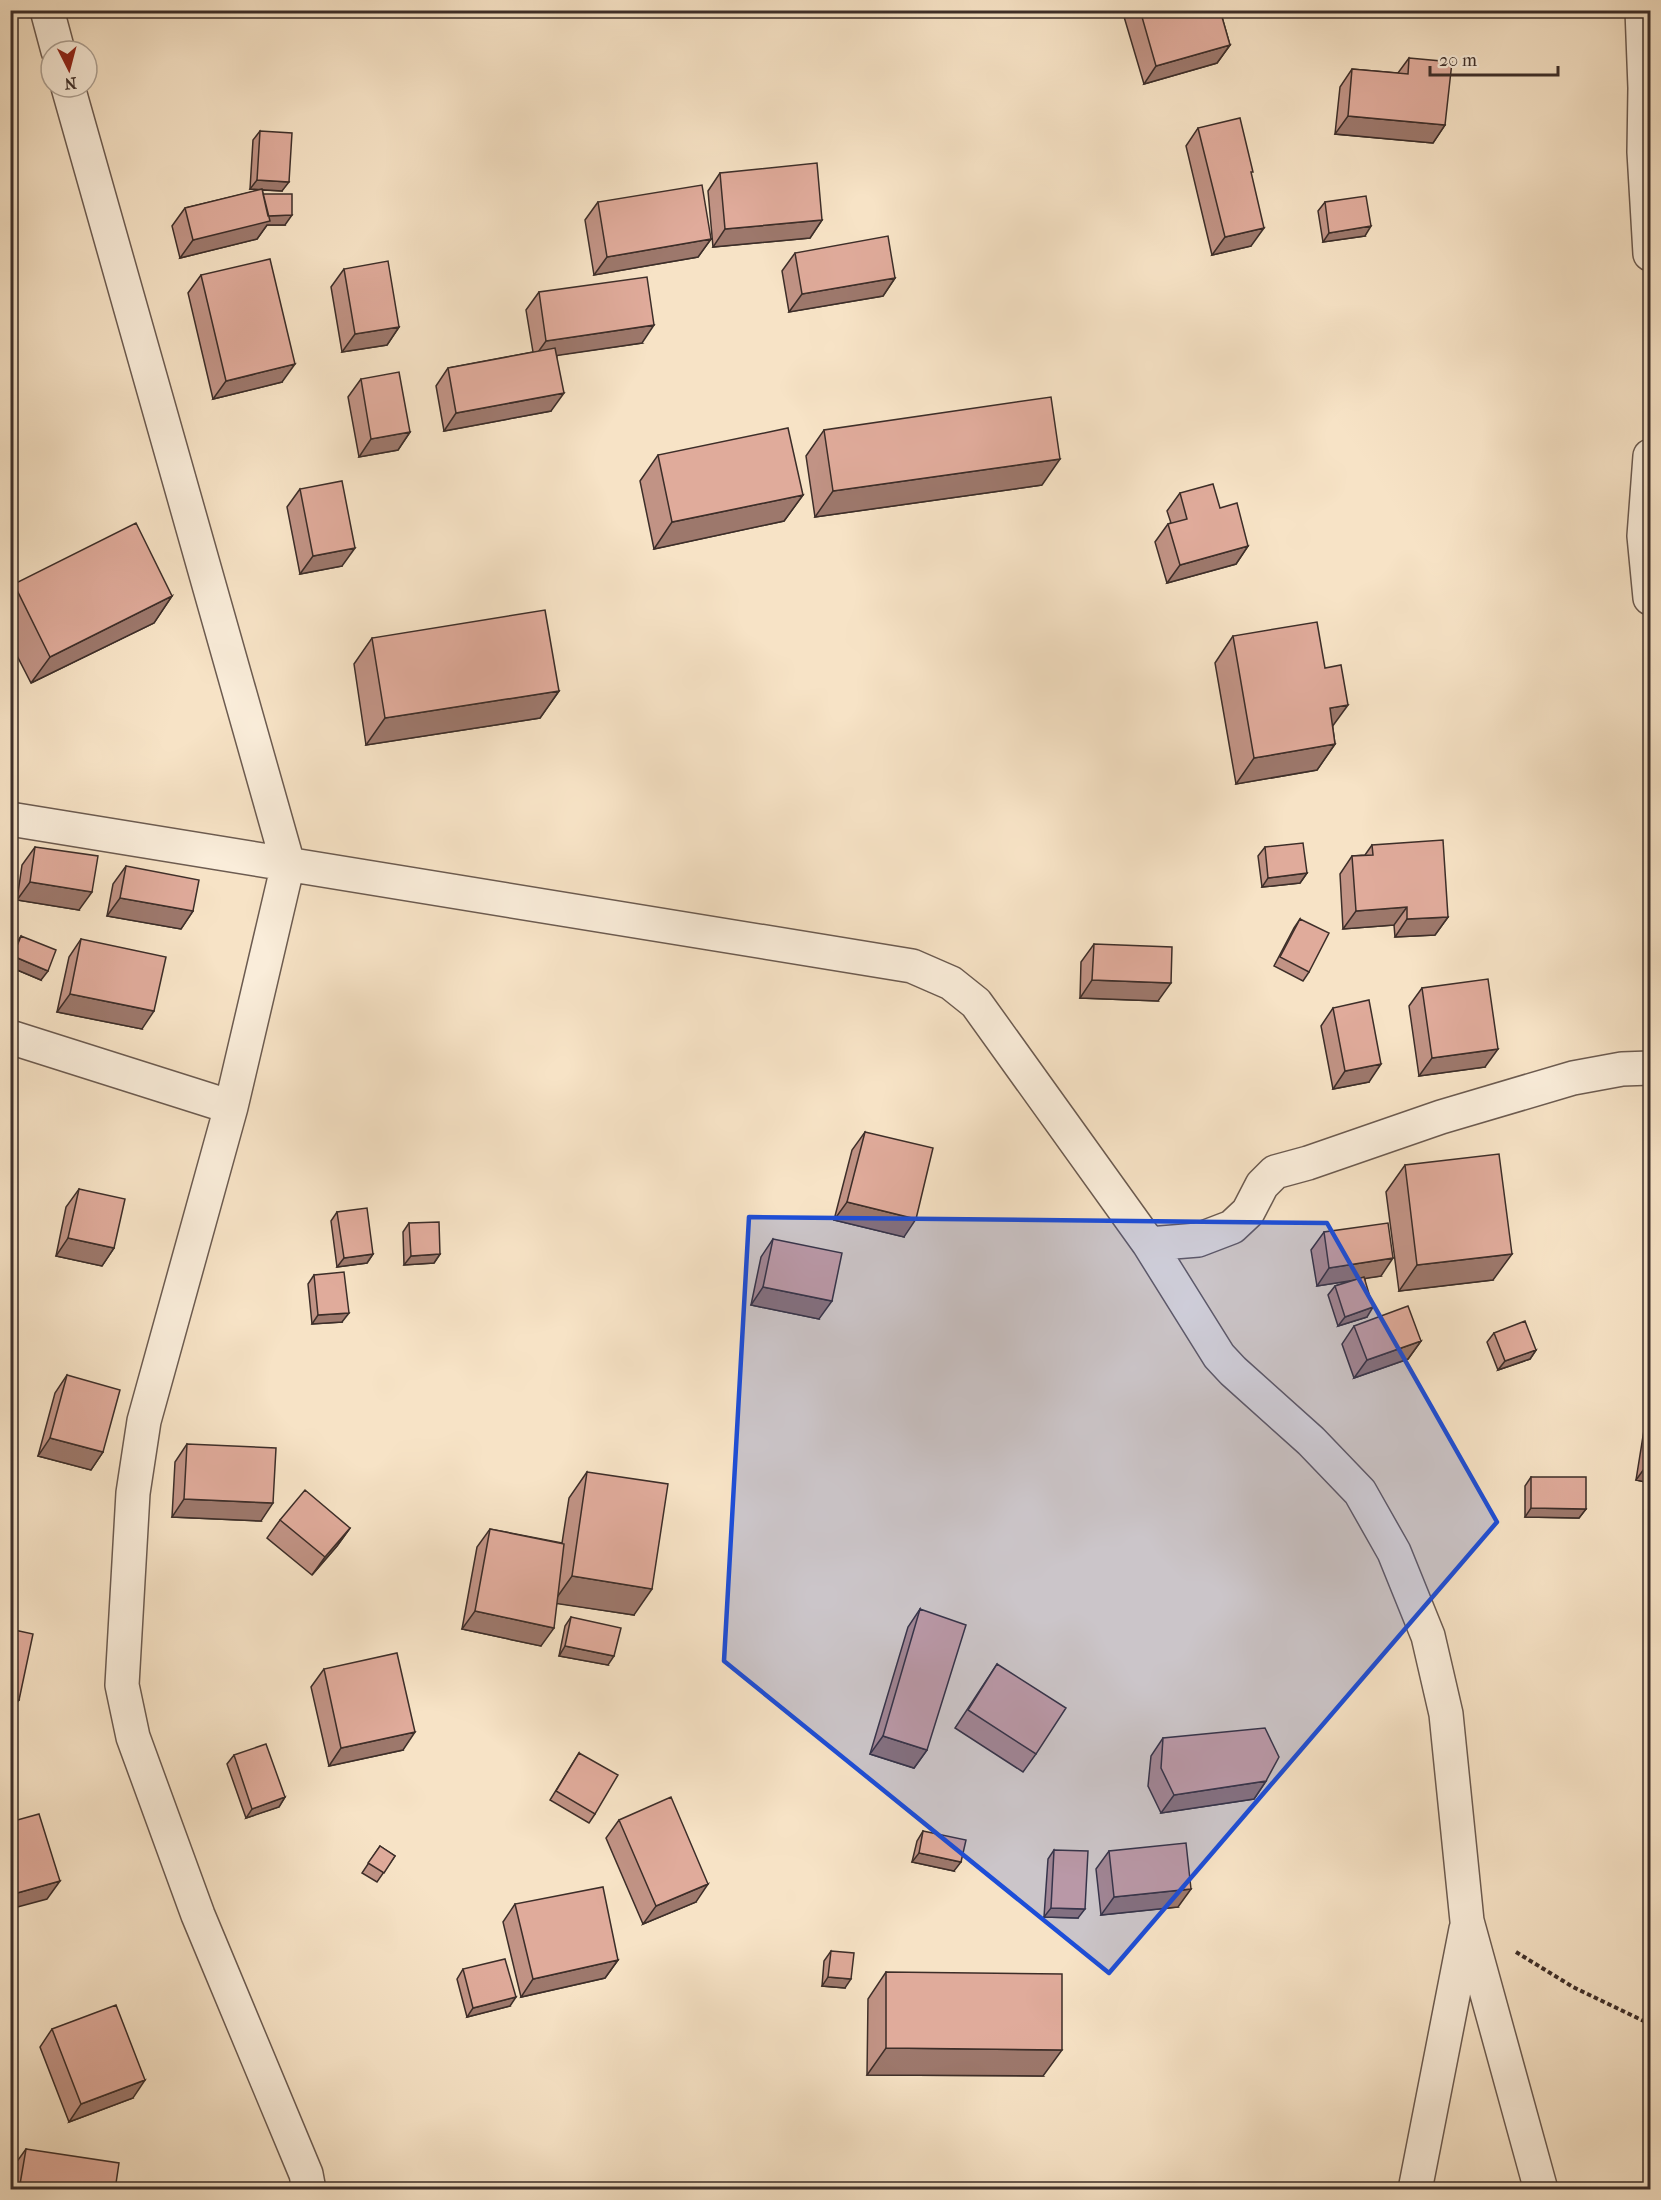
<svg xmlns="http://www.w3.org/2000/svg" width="1661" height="2200" font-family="'IM FELL French Canon',serif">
	<rect width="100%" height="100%" fill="#f7e3c6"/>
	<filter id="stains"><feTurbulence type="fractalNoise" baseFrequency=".00333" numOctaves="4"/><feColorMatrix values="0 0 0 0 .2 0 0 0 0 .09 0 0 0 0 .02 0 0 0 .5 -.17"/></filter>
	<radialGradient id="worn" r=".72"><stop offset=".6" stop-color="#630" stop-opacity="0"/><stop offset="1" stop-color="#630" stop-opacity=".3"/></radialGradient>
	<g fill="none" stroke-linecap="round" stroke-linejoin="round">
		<g stroke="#6c5b50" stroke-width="36">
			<path id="minor" d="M47,10L58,51
				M1642,10L1645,88L1644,152L1650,254
				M68,87L288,864L231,1107L144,1421L133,1493L122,1685L133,1737L198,1915L306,2174L309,2190
				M1650,456L1644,536L1650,598
				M10,819L912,966L951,983L976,1003L1149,1244L1219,1356L1233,1371L1311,1441L1360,1492L1394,1552L1428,1636L1446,1714L1467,1921L1541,2190
				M10,1037L231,1107
				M1149,1244L1198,1240L1232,1227L1248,1212L1262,1185L1275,1172L1308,1163L1441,1117L1573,1078L1622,1069L1650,1068
				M1415,2190L1466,1929"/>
		</g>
		<path stroke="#3d2e29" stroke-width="4" stroke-dasharray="4.5 3" stroke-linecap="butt" d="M1516,1952L1573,1987L1650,2024"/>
		<use href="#minor" stroke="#faedda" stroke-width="33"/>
	</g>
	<path fill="#c19385" stroke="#3d2e29" stroke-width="1.5" d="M1122,10H1220L1230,45L1217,63L1144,84Z
		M1409,58L1445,125L1433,143L1335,134L1340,87L1352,69L1398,73Z
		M1198,128L1251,174V246L1212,255L1186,146Z
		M260,131L282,191L262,190L263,194L285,225H267L257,239L180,258L172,226L185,208L260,190L250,189L253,140Z
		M720,173L822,220L810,238L713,247L708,191Z
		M598,202L711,239L698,257L594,275L585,220Z
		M1325,202L1365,236L1323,242L1318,211Z
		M795,253L895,278L883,296L789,312L782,271Z
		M344,269L399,327L387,345L342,352L331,287Z
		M201,275L282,382L213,399L188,293Z
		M539,292L642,343L557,355L551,411L444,431L436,386L448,368L533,352L526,310Z
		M361,379L410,432L398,450L359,457L348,397Z
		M824,430L1042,485L815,517L806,456Z
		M658,455L803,495L784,521L654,549L640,481Z
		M300,489L342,566L300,574L287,507Z
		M1180,493L1220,508L1248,546L1236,564L1167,583L1155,542L1168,524L1171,523L1167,511Z
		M14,584L172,596L154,623L31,683L10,642V589Z
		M1233,636L1325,668L1335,744L1317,770L1236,784L1215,663Z
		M372,638L559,691L540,718L366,745L354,664Z
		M1372,845L1448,917L1435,935L1395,937L1394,925L1343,929L1340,874L1352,856L1365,855Z
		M35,847L79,910L17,900L22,865Z
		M1265,847L1307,873L1300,883L1262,887L1258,856Z
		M126,866L193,911L181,929L107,916L113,884Z
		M1300,919L1309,972L1303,981L1274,966L1294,928Z
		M21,936L41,980L10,967V956L15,945Z
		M81,939L142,1029L57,1012L69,957Z
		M1094,944L1158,1001L1080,998L1081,962Z
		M1422,988L1485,1067L1419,1076L1409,1006Z
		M1333,1008L1369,1082L1333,1089L1321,1026Z
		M865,1132L904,1237L834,1220L852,1150Z
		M1405,1165L1493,1280L1399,1291L1386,1192Z
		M79,1189L114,1248L102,1266L56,1256L66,1207Z
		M337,1212L373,1254L367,1263L337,1267L331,1221Z
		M409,1223L440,1254L434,1263L404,1265L403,1232Z
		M1324,1232L1381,1276L1365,1278L1367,1317L1338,1326L1328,1295L1335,1286L1355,1280L1317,1286L1311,1250Z
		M773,1239L819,1319L751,1305L761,1257Z
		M314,1275L342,1322L312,1324L308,1284Z
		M1354,1326L1421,1341L1408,1359L1354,1378L1342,1344Z
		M1494,1333L1536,1350L1530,1359L1498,1370L1487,1342Z
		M67,1375L103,1452L91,1470L38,1456L55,1393Z
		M1650,1402V1483L1636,1480L1648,1405Z
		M187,1444L261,1521L172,1517L175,1462Z
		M587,1472L634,1615L557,1603L541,1646L462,1629L477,1547L490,1529L562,1543L569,1498Z
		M1531,1477L1586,1509L1579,1518L1525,1517V1486Z
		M280,1520L350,1528L337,1546L312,1575L267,1538Z
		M920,1609L927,1750L914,1768L870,1754L908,1627Z
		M571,1617L608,1665L559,1656L565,1626Z
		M997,1664L1036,1754L1023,1772L955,1728Z
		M324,1669L403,1750L329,1766L311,1687Z
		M1163,1738L1266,1781L1254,1799L1161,1813L1148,1786L1151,1756Z
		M579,1753L595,1814L589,1823L550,1800Z
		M234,1755L285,1797L279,1807L246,1818L227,1764Z
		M619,1820L696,1902L643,1924L606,1838Z
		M923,1831L954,1871L912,1862L917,1841Z
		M380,1846L395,1856L377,1882L362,1873Z
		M1054,1850L1078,1918L1044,1917L1048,1859Z
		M1109,1851L1178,1907L1101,1915L1096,1869Z
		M515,1904L618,1960L605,1978L521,1997L503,1922Z
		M831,1951L845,1988L822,1986L824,1961Z
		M463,1969L510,2006L467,2017L457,1979Z
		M886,1972L1043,2076L867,2075L868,1999Z
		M52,2029L133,2098L69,2122L40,2047Z
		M26,2149L115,2190H10V2183L13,2167Z"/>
	<path fill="#9d786c" stroke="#3d2e29" stroke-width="1.5" d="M1230,45L1217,63L1144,84L1156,66Z
		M1348,116L1445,125L1433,143L1335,134Z
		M257,180L289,182L282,191L250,189Z
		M292,215L285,225H267L257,239L180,258L193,240L262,216Z
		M822,220L810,238L713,247L725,229Z
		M1371,226L1365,236L1323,242L1329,233Z
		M1264,228L1251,246L1212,255L1225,237Z
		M711,239L698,257L594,275L607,257Z
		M895,278L883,296L789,312L802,294Z
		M654,325L642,343L533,359L546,341Z
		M399,327L387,345L342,352L355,334Z
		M295,364L282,382L213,399L226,381Z
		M564,393L551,411L444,431L456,413Z
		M410,432L398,450L359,457L371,439Z
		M1060,459L1042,485L815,517L833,491Z
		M803,495L784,521L654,549L672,522Z
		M1248,546L1236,564L1167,583L1180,565Z
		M355,548L342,566L300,574L313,556Z
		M172,596L154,623L31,683L50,657Z
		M559,691L540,718L366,745L385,718Z
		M1348,705L1329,731L1330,708Z
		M1335,744L1317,770L1236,784L1254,758Z
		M1307,873L1300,883L1262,887L1268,878Z
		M30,882L92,892L79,910L17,900Z
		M120,898L193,911L181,929L107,916Z
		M1407,907L1394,925L1343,929L1356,911Z
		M1448,917L1435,935L1395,937L1407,919Z
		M13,956L48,971L41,980L10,967V960Z
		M1092,980L1171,983L1158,1001L1080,998Z
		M70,994L154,1011L142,1029L57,1012Z
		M1498,1049L1485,1067L1419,1076L1432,1058Z
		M1381,1064L1369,1082L1333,1089L1345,1071Z
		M847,1202L916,1219L904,1237L834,1220Z
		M68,1238L114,1248L102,1266L56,1256Z
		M373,1254L367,1263L337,1267L344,1258Z
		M440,1254L434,1263L404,1265L411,1256Z
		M1512,1254L1493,1280L1399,1291L1417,1265Z
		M1393,1258L1381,1276L1317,1286L1329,1268Z
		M763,1287L832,1301L819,1319L751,1305Z
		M1373,1307L1367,1317L1338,1326L1345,1317Z
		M349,1313L342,1322L312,1324L318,1315Z
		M1421,1341L1408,1359L1354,1378L1367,1360Z
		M1536,1350L1530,1359L1498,1370L1505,1361Z
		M50,1438L103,1452L91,1470L38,1456Z
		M1649,1462L1650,1463V1483L1636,1480Z
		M184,1499L273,1503L261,1521L172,1517Z
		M1531,1508L1586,1509L1579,1518L1525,1517Z
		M350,1528L337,1546L312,1575L325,1557Z
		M572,1576L652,1589L634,1615L553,1603Z
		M475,1611L554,1628L541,1646L462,1629Z
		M565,1646L614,1656L608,1665L559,1656Z
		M10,1698L19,1700L10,1712Z
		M415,1732L403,1750L329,1766L341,1748Z
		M883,1736L927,1750L914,1768L870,1754Z
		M1266,1781L1254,1799L1161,1813L1174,1795Z
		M285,1797L279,1807L246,1818L252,1809Z
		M919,1853L961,1862L954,1871L912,1862Z
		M60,1881L47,1899L10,1909V1895Z
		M708,1884L696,1902L643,1924L656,1906Z
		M1191,1889L1178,1907L1101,1915L1114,1897Z
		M1051,1908L1085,1909L1078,1918L1044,1917Z
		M618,1960L605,1978L521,1997L533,1979Z
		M828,1977L851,1979L845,1988L822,1986Z
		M516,1997L510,2006L467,2017L473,2008Z
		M886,2048L1062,2050L1043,2076L867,2075Z
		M145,2080L133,2098L69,2122L81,2104Z"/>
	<path fill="#e0ab9b" stroke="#3d2e29" stroke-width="1.5" d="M1140,10H1220L1230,45L1156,66Z
		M1409,58L1452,62L1445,125L1348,116L1352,69L1408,74Z
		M1240,118L1253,172H1251L1264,228L1225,237L1198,128Z
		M260,131L292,133L289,182L257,180Z
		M817,163L822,220L725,229L720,173Z
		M702,185L711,239L607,257L598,202Z
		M262,189L270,221L193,240L185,208Z
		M263,194H292V215L268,216Z
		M1366,196L1371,226L1329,233L1325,202Z
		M888,236L895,278L802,294L795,253Z
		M270,259L295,364L226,381L201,275Z
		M388,261L399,327L355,334L344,269Z
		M647,277L654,325L546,341L539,292Z
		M555,348L564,393L456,413L448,368Z
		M399,372L410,432L371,439L361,379Z
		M1051,397L1060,459L833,491L824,430Z
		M788,428L803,495L672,522L658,455Z
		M342,481L355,548L313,556L300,489Z
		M1213,484L1220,508L1237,503L1248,546L1180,565L1168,524L1187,519L1180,493Z
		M136,523L172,596L50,657L14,584Z
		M545,610L559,691L385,718L372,638Z
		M1317,622L1325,668L1341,665L1348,705L1330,708L1335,744L1254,758L1233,636Z
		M1443,840L1448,917L1407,919V907L1356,911L1352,856L1373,855L1372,845Z
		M1303,843L1307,873L1268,878L1265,847Z
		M35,847L98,856L92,892L30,882Z
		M126,866L199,880L193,911L120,898Z
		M1300,919L1329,933L1309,972L1280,957Z
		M21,936L56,950L48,971L13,956Z
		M81,939L166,957L154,1011L70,994Z
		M1094,944L1172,947L1171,983L1092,980Z
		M1488,979L1498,1049L1432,1058L1422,988Z
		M1369,1000L1381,1064L1345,1071L1333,1008Z
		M865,1132L933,1148L916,1219L847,1202Z
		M1499,1154L1512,1254L1417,1265L1405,1165Z
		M79,1189L125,1199L114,1248L68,1238Z
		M367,1208L373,1254L344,1258L337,1212Z
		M439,1222L440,1254L411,1256L409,1223Z
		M1388,1223L1393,1258L1329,1268L1324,1232Z
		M773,1239L842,1253L832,1301L763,1287Z
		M344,1272L349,1313L318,1315L314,1275Z
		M1364,1277L1373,1307L1345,1317L1335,1286Z
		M1408,1306L1421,1341L1367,1360L1354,1326Z
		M1525,1321L1536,1350L1505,1361L1494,1333Z
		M67,1375L120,1390L103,1452L50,1438Z
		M187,1444L276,1448L273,1503L184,1499Z
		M587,1472L668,1484L652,1589L572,1576Z
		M1531,1477H1586V1509L1531,1508Z
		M305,1490L350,1528L325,1557L280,1520Z
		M490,1529L564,1544L554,1628L475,1611Z
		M920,1609L966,1625L927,1750L883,1736Z
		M571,1617L621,1628L614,1656L565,1646Z
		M10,1629L33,1634L19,1700L10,1698Z
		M397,1653L415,1732L341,1748L324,1669Z
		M997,1664L1066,1708L1036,1754L968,1710Z
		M1265,1728L1279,1757L1266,1781L1174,1795L1161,1768L1163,1738Z
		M266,1744L285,1797L252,1809L234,1755Z
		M579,1753L618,1775L595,1814L556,1791Z
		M671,1797L708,1884L656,1906L619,1820Z
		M39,1814L60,1881L10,1895V1822Z
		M923,1831L966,1840L961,1862L919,1853Z
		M1186,1843L1191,1889L1114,1897L1109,1851Z
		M380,1846L395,1856L384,1873L368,1863Z
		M1054,1850L1088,1851L1085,1909L1051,1908Z
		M603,1887L618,1960L533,1979L515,1904Z
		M831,1951L854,1953L851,1979L828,1977Z
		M505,1959L516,1997L473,2008L463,1969Z
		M886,1972L1062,1974V2050L886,2048Z
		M116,2005L145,2080L81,2104L52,2029Z
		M26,2149L119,2163L115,2190H19Z"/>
	<path fill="#1d4ed8" fill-opacity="0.2" stroke="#1d4ed8" stroke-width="4.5" stroke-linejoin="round" d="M749,1217L1327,1223L1497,1522L1109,1973L724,1661Z"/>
	<rect width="1661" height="2200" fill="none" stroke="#f7e3c6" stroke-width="36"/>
	<rect x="12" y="12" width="1637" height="2176" fill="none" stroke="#3d2e29" stroke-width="3"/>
	<rect x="18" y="18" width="1625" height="2164" fill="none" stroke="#3d2e29" stroke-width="1.5"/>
	<g transform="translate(69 69) rotate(174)"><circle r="28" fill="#faedda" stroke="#aea193" stroke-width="1.5"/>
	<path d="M0-4.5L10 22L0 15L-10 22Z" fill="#8f2418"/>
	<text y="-9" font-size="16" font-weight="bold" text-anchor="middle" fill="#3d2e29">N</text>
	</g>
	<path d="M1430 66v9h128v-9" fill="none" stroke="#3d2e29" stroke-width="3"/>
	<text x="1439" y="66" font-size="18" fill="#3d2e29" stroke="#faedda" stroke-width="4.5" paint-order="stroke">20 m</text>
	<rect width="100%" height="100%" filter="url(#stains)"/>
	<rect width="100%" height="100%" fill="url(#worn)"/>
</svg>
